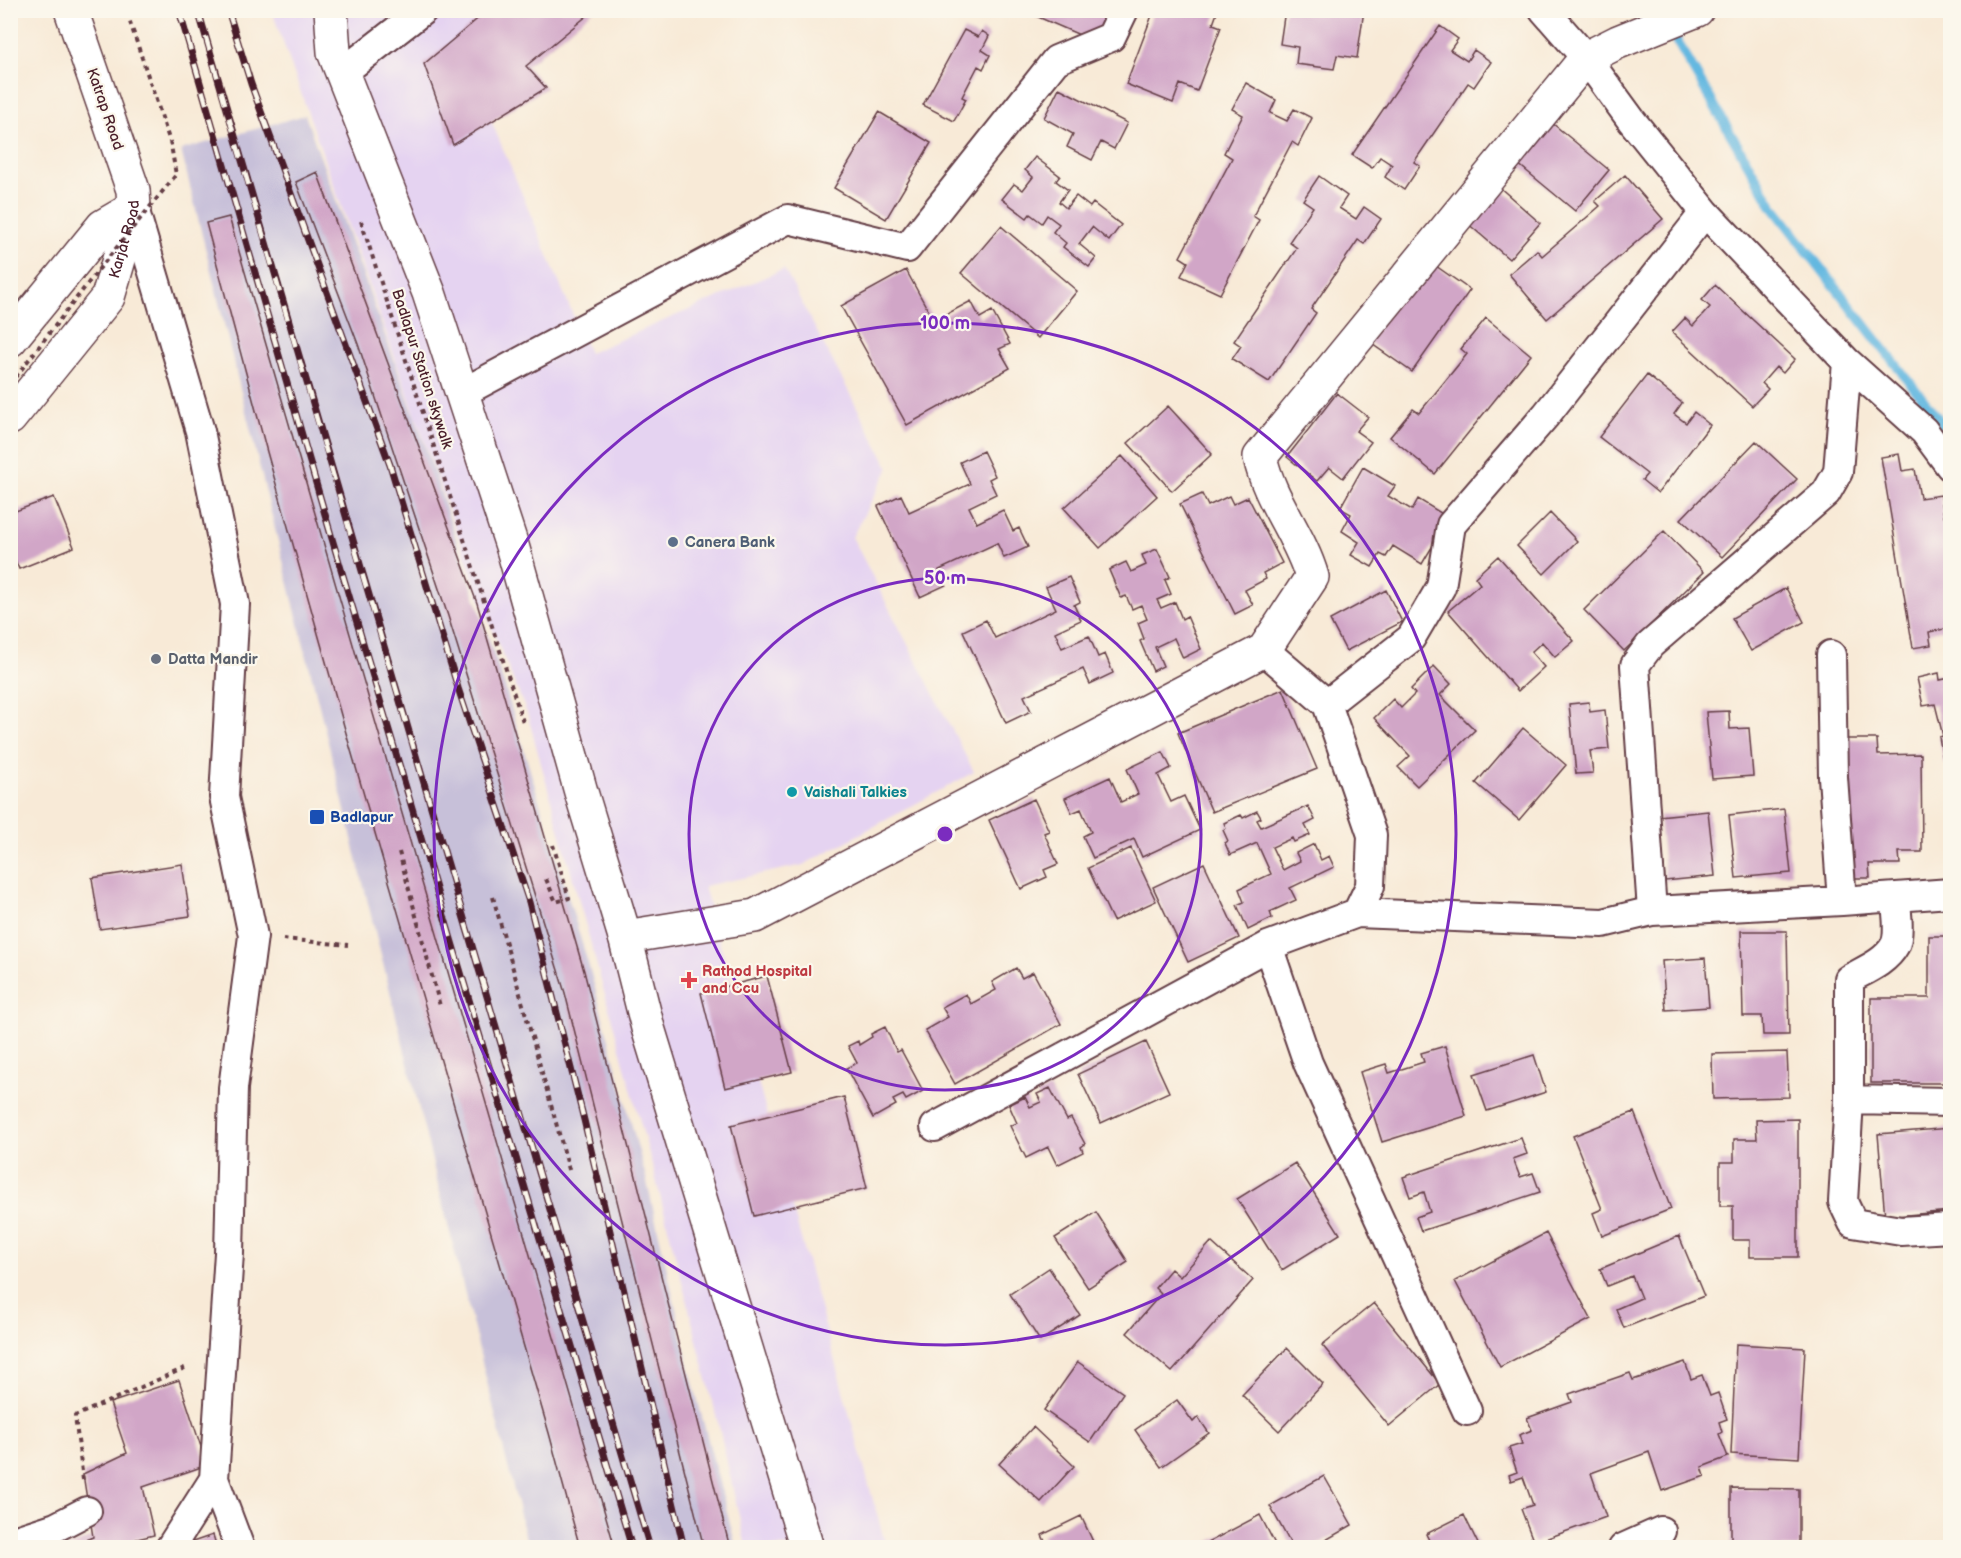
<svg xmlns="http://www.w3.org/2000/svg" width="1961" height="1558" font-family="'Balsamiq Sans',sans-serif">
	<rect width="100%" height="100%" fill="#fbf7ec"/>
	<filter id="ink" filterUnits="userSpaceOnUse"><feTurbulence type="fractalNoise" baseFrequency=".0167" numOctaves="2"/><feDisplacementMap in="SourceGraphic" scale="12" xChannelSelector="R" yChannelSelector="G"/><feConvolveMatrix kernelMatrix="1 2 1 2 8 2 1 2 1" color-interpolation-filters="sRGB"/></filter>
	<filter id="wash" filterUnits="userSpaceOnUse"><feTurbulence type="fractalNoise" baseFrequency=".008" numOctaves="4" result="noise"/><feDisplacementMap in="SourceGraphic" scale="24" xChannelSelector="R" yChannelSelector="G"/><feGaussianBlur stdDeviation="1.35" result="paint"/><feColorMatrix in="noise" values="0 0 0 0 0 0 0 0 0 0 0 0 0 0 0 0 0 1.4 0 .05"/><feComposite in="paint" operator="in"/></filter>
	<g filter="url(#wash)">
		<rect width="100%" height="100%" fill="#f8ead7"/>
		<path fill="#e5d3f1" d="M272,11H489L466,61L589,353L784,269L889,468L852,537L974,772L803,865L704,886L886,1547H746L720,1431L653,1168L527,713L485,612Z"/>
		<path fill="#c7c0d9" d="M305,115L426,448L505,687L590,970L646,1178L691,1375L736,1547H528L181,150Z"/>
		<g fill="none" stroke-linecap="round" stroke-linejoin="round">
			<path stroke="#64b8e0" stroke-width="10" d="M1668,26L1773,207L1950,434"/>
		</g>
		<g id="blocks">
			<path fill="#d1a6c7" d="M488,10H594L526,66L546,88L453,145L424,64Z
				M1022,10H1109L1096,42Z
				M1154,10H1218L1213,24L1221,27L1197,91L1180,84L1173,103L1126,84Z
				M1285,10H1364L1357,58L1337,55L1334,69L1296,64L1298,47L1280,44Z
				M1440,26L1458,39L1450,50L1467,61L1474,50L1491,62L1474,87L1468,83L1414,162L1420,166L1404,190L1385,177L1392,165L1380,157L1372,168L1352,155Z
				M964,30L978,37L982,31L989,36L982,50L990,55L983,69L978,66L962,97L966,99L954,121L923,105Z
				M1246,83L1276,100L1270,113L1287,121L1294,109L1312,118L1298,146L1292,142L1253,216L1259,220L1220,294L1181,276L1188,262L1180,257L1232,158L1224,153L1243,115L1232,109Z
				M1059,88L1127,123L1114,149L1101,142L1092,160L1067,147L1073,134L1044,118Z
				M879,112L931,143L886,219L834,188Z
				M1546,118L1609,170L1575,211L1512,159Z
				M1035,157L1060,176L1056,181L1068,190L1059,202L1066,208L1076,196L1090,207L1093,203L1121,225L1109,241L1092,227L1079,244L1096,258L1089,267L1063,247L1066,243L1053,232L1059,224L1047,215L1042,223L1030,214L1027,218L1002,199L1014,184L1023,190L1033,177L1025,170Z
				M317,172L477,603L584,971L730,1548H704L565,993L448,616L358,344L296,182Z
				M1625,175L1663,219L1547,319L1509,274L1537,250L1542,256L1600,206L1595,201Z
				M1319,176L1347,196L1339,208L1356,219L1364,207L1381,219L1364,244L1358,240L1311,309L1316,313L1269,382L1232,359L1241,346L1234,341L1297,248L1289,242L1313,207L1303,200Z
				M1498,186L1540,223L1509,259L1466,222Z
				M229,217L615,1548H580L549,1433L348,740L267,452L206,223Z
				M1001,226L1077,291L1038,338L961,273Z
				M1426,259L1470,290L1412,372L1369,342Z
				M906,270L934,321L971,301L980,318L992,311L1010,344L999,349L1010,368L907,425L841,306Z
				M1715,285L1795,359L1783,373L1776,367L1762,383L1768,389L1752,406L1672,332L1685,318L1693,326L1710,307L1702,300Z
				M1486,318L1531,355L1435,474L1390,437L1413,409L1419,413L1467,354L1461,349Z
				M1647,375L1682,403L1674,414L1686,423L1694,412L1710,425L1658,493L1642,480L1647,474L1599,437Z
				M1337,393L1368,417L1356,431L1371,442L1343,478L1329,467L1317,481L1287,457Z
				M1168,406L1212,454L1172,491L1128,443Z
				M1756,441L1797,479L1722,557L1681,519Z
				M983,451L995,476L989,479L996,494L969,507L977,523L1003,510L1013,531L1019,528L1028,547L1004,558L997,543L939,570L946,585L920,597L878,506L901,495L909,512L970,484L960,462Z
				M1899,454L1902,471L1915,469L1920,498L1941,495L1944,517L1950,516V628L1929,632L1931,645L1913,648L1881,457Z
				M1122,456L1157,496L1100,548L1064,508Z
				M1363,467L1395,486L1388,496L1412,510L1418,499L1449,518L1422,564L1393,546L1386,557L1380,554L1372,567L1351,555L1359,542L1342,531L1351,514L1340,508Z
				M1202,494L1208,506L1229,496L1233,504L1248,497L1282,563L1263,573L1266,579L1245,590L1253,605L1235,614L1180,504Z
				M54,497L74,547L19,569L10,548V513Z
				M1550,513L1577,541L1544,574L1517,546Z
				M1664,531L1704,572L1624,651L1584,610Z
				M1157,549L1170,577L1165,580L1171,594L1157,600L1161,608L1175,602L1182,619L1187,616L1201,649L1183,658L1174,638L1155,647L1163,666L1153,671L1140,641L1144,639L1138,623L1147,619L1141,605L1132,609L1126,596L1121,598L1109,570L1126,562L1131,572L1146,565L1142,555Z
				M1498,556L1574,641L1555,657L1542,642L1531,652L1544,667L1518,691L1448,611L1480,584L1475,577Z
				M1069,577L1080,602L1074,605L1081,620L1055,632L1062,648L1089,636L1098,657L1105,654L1113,673L1090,684L1083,669L1024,696L1031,711L1006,723L963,631L986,620L995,638L1056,609L1046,587Z
				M1786,588L1804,622L1751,651L1732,618Z
				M1386,590L1402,622L1346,651L1330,620Z
				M1434,666L1451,684L1440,695L1475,730L1417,786L1398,767L1410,756L1374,718L1393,699L1401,708L1415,694L1411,689Z
				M1939,673L1940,680L1950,678V768L1948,763L1944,764L1939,737L1943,736L1935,704L1923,706L1917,678Z
				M1283,689L1317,769L1212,812L1178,733Z
				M1589,702L1590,712L1605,710L1609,749L1590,751L1593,773L1576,774L1569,704Z
				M1729,711L1730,729L1749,728L1753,776L1712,779L1706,712Z
				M1523,728L1566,765L1519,820L1476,783Z
				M1847,739H1877L1878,755L1921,754L1922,852H1899L1900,864H1869L1870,878H1848Z
				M1163,752L1171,768L1158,775L1171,802L1184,796L1200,830L1142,857L1134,839L1093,858L1083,836L1091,832L1081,809L1072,813L1065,798L1110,777L1121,802L1138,794L1127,769Z
				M1034,799L1049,831L1044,833L1058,864L1044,870L1047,877L1021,889L989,820Z
				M1308,806L1315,820L1305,825L1310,835L1294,842L1292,838L1272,847L1283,870L1300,861L1296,853L1314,844L1321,860L1329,856L1334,867L1290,888L1296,900L1270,912L1272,918L1248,930L1237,905L1244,902L1239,889L1271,874L1257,843L1230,855L1225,843L1228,841L1223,830L1226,828L1224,823L1241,815L1243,818L1257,811L1261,818L1257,820L1261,827Z
				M1784,809L1791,873L1736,878L1729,815Z
				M1708,811L1715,876L1665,881L1659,816Z
				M1131,848L1156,901L1113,921L1088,868Z
				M1204,863L1239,938L1188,962L1153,887Z
				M182,864L190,916L100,929L92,878Z
				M1741,931H1787L1789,1035H1763L1762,1016H1743Z
				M1929,936H1950V1083H1871V998H1929Z
				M1705,958L1709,1007L1666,1010L1662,961Z
				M1016,968L1022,978L1033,972L1061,1024L955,1084L925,1030L948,1017L942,1007L966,994L971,1004L996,990L992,982Z
				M767,976L792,1072L725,1088L701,993Z
				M885,1027L897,1052L901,1050L923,1091L906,1100L903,1095L893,1100L896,1105L873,1118L846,1068L857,1063L848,1046L858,1041L859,1045L872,1037L871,1034Z
				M1146,1042L1169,1092L1101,1123L1078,1074Z
				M1445,1046L1466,1116L1382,1142L1360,1072L1386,1064L1389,1073L1424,1062L1421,1053Z
				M1787,1052L1789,1097L1713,1099L1712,1054Z
				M1534,1055L1546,1092L1487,1111L1474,1074Z
				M1050,1088L1067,1120L1071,1118L1085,1144L1081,1147L1083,1152L1057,1165L1048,1147L1026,1158L1010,1126L1017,1123L1009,1105L1025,1097L1030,1107L1041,1102L1037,1094Z
				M844,1097L867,1188L754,1216L731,1125Z
				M1634,1112L1671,1209L1602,1236L1593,1213L1602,1209L1573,1136Z
				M1798,1119V1257H1750V1240H1733V1206H1720V1162H1734V1139H1757L1756,1120Z
				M1950,1128V1211L1885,1217L1878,1134Z
				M1521,1138L1527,1154L1513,1159L1520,1177L1533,1173L1540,1192L1421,1231L1416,1217L1430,1212L1424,1192L1410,1197L1403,1177Z
				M1295,1163L1340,1234L1282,1270L1237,1199Z
				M1096,1212L1128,1262L1088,1288L1055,1238Z
				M1546,1233L1591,1319L1500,1367L1455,1281Z
				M1679,1236L1704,1296L1624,1328L1616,1309L1641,1298L1632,1276L1607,1286L1600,1269Z
				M1211,1242L1253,1280L1172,1372L1127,1333L1161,1294L1155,1288L1171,1269L1180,1277Z
				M1049,1268L1080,1315L1040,1341L1010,1294Z
				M1374,1303L1440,1384L1389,1426L1322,1345Z
				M1736,1344L1805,1348L1799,1458L1731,1454Z
				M1287,1348L1323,1384L1279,1431L1242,1395Z
				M1078,1362L1123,1393L1090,1442L1044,1410Z
				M1685,1362L1691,1379L1702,1375L1710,1396L1718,1393L1727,1419L1719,1422L1722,1432L1719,1434L1728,1457L1702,1467L1705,1476L1662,1491L1649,1452L1591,1473L1606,1517L1534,1543L1521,1509L1533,1505L1523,1477L1511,1481L1509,1475L1517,1472L1509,1448L1522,1444L1519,1435L1532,1430L1527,1418L1572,1402L1569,1394L1630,1373L1633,1380Z
				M179,1380L207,1465L143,1487L154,1535L100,1548H65L93,1537L83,1474L127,1453L110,1403Z
				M1177,1400L1193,1422L1198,1417L1209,1433L1161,1467L1135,1430Z
				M1033,1427L1074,1466L1041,1502L999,1464Z
				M1324,1476L1352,1525L1312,1548H1293L1270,1506Z
				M1731,1488L1799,1489V1548H1731Z
				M1260,1515L1277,1548H1209L1207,1543Z
				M1464,1515L1480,1548H1433L1426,1534Z
				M1081,1516L1096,1548H1048L1042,1535Z
				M213,1535L217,1548H178V1547Z"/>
		</g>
	</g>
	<g filter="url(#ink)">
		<use href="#blocks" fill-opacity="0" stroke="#643d45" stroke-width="1.5"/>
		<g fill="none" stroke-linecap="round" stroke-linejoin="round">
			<g stroke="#643d45" stroke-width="32">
				<path id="street" d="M343,72L423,10
					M134,208L200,431L235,604L224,797L253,936L233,1088L229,1253L214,1479L170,1548
					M1705,212L1847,362L1924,431L1950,466
					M462,393L788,219L907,248L1056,60L1111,37L1124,10
					M1831,655L1833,777L1842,901
					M1327,704L1411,638L1441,587L1451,525L1546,415L1705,212L1632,121L1586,58L1544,10
					M1895,897C1897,908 1900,935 1895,945C1886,962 1865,970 1849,979V1100L1843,1202L1853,1223L1901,1231L1950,1228
					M1652,911L1635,665L1650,645L1826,493L1838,472L1847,362
					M1357,913L1603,923L1652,911L1842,901L1950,893
					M1268,946L1308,1063L1467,1411
					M1849,1100L1950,1102
					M935,1127L1268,946L1357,913L1370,886L1372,835L1327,704L1264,650
					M214,1479L240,1548
					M10,1542L56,1527L87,1511
					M1623,1548L1661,1531"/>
			</g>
			<g stroke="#643d45" stroke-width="36">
				<g id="secondary">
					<path d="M331,10L334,52L429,293L513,549L581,792L625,937L648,1028L807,1548"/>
					<path d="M10,340L103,226L134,208"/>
					<path id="s1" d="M10,418L108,297L134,208L133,190L71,10"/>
					<path d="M625,937L755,916L1264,650L1312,577C1300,535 1269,500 1260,457L1586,58L1618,42L1697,10"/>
				</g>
			</g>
			<path stroke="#643d45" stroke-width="4" stroke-dasharray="4.5 4.5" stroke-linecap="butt" d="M361,221L524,725
				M399,852L440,1006
				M546,879L556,902L569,898L553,845
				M493,897L570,1173
				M283,939L348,945
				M83,1480L75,1416L187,1367"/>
			<use href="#street" stroke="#fff" stroke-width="28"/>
			<use href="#secondary" stroke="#fff" stroke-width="33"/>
			<g stroke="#4a1f2b" stroke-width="7">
				<path id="rail" d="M179,10L333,542L632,1548
					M198,10C346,524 499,1035 650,1548
					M228,10L251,84L390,465L458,688L529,902L584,1120L684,1548"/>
			</g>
			<use href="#rail" stroke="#fbf7ec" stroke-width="4.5" stroke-dasharray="14" stroke-linecap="butt"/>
			<path stroke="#643d45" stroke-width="4" stroke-dasharray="4.5 4.5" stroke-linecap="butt" d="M10,384L99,269L176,175L171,145L126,10"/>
		</g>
	</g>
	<g fill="none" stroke="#7b2cbf" stroke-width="3">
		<circle cx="945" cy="834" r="256"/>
		<circle cx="945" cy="834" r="511"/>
	</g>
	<circle fill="#5c6f8a" stroke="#fbf7ec" stroke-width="2" cx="673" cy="542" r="6"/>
	<circle fill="#6b7280" stroke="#fbf7ec" stroke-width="2" cx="156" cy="659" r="6"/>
	<circle fill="#0f9aa8" stroke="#fbf7ec" stroke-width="2" cx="792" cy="792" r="6"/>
	<rect fill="#1a4fb4" stroke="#fbf7ec" stroke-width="2" x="309" y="809" width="16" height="16" rx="3"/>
	<path fill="#e0444e" stroke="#fbf7ec" stroke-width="2" d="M686 971h6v6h6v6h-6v6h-6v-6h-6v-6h6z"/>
	<g text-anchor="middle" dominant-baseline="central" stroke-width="4.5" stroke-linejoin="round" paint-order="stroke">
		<g font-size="15" fill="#4a1f2b" stroke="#fbf7ec">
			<text transform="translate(105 109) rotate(71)">Katrap Road</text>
			<text stroke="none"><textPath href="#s1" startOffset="216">Karjat Road</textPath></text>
			<text transform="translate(422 369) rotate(72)">Badlapur Station skywalk</text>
		</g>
		<g font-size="15" font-weight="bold" fill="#4e5e75" stroke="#fbf7ec" text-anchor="start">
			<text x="685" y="542">Canera Bank</text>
		</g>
		<g font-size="15" font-weight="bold" fill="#5b616d" stroke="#fbf7ec" text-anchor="start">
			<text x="168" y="659">Datta Mandir</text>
		</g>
		<g font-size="15" font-weight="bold" fill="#0d838f" stroke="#fbf7ec" text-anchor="start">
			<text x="804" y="792">Vaishali Talkies</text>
		</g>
		<g font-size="15" font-weight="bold" fill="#164399" stroke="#fbf7ec" text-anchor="start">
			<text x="330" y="817">Badlapur</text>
		</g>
		<g font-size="15" font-weight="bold" fill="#be3a42" stroke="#fbf7ec" text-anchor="start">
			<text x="702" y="971">Rathod Hospital<tspan x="702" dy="17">and Ccu</tspan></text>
		</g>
	</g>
	<circle cx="945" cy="834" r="9" fill="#7b2cbf" stroke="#fbf7ec" stroke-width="3"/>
	<g font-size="18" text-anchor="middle" font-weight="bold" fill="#7b2cbf" stroke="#fbf7ec" stroke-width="4.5" stroke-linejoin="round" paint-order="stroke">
		<text x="945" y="329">100 m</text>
		<text x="945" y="584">50 m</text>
	</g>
	<rect width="1961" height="1558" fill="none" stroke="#fbf7ec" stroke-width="36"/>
</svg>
